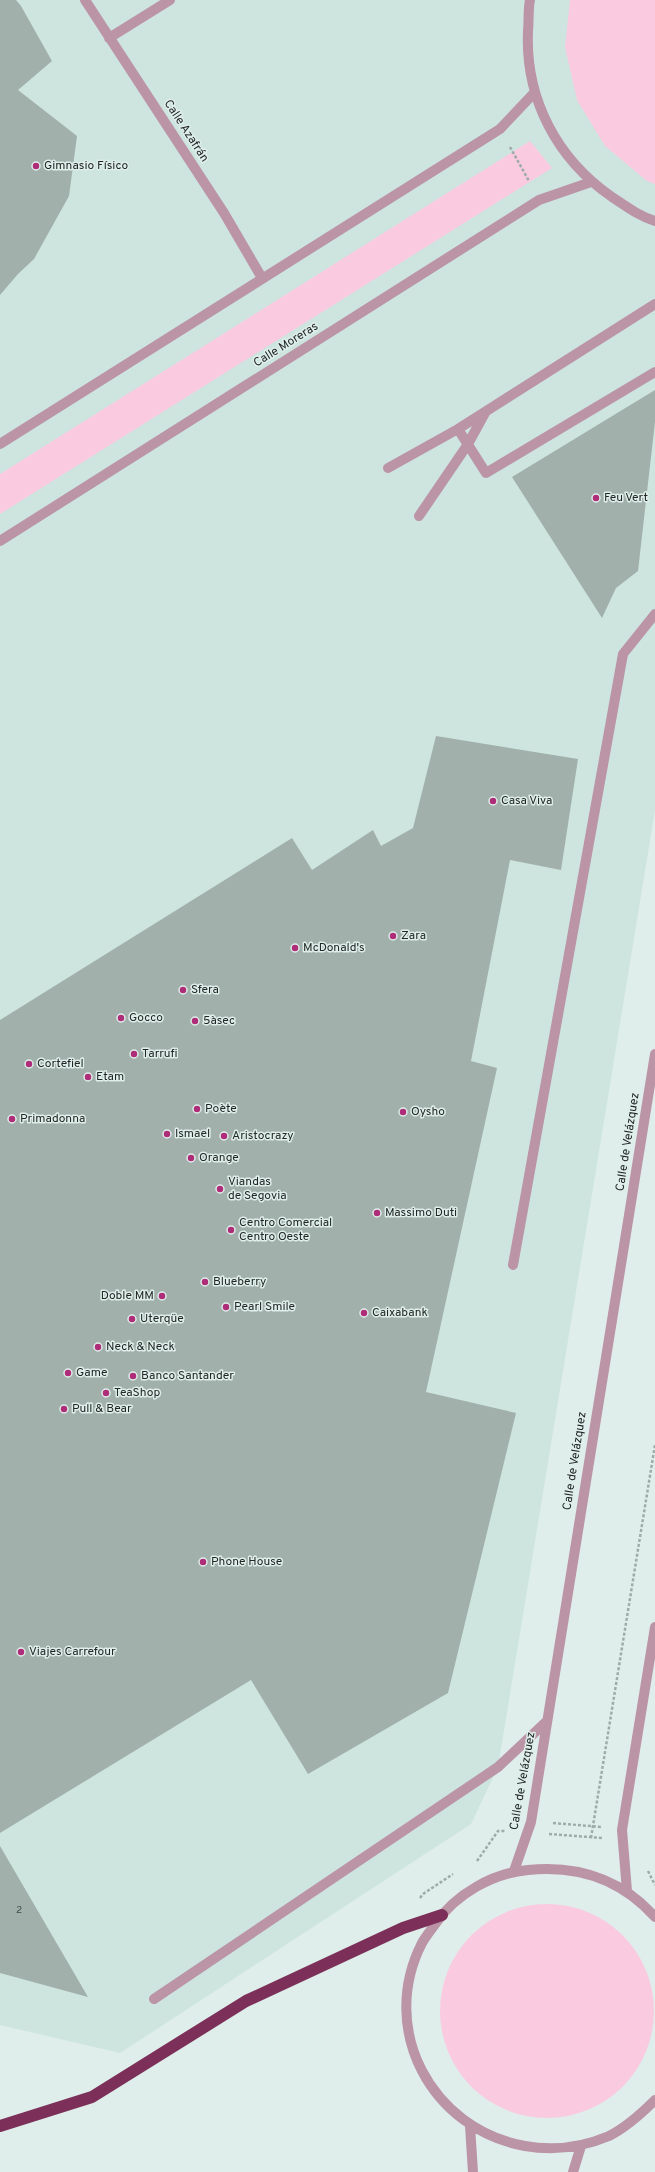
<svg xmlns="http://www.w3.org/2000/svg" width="655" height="2172" font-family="Overpass,sans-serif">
	<rect width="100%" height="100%" fill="#dfeeea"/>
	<path fill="#cde5de" d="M0,0H655V810L498,1767L471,1824L120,2053L0,2025Z"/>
	<path fill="#facbe0" d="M570,0H655V184L647,181L605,146L577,100L565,47Z
		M530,141L552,168L0,514V474Z
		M440 2011a107 107 0 1 1 214 0a107 107 0 1 1-214 0Z"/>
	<path fill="#a2b0ab" d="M0,0H16L21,6L52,61L18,90L77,136L69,196L34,259L18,274L0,295Z
		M655,390V422L638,571L616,588L602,618L512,477Z
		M436,736L578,759L561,870L510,860L471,1061L497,1068L426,1392L516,1413L448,1693L308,1774L251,1680L0,1833V1020L292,838L312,870L373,830L381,846L413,828Z
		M0,1846L88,1997L0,1973Z"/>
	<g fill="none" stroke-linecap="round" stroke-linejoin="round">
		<path stroke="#9faba8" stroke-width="2.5" stroke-dasharray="3 2" stroke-linecap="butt" d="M510,147L529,181
			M553,1823L602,1827
			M549,1834L602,1838
			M591,1838L655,1445
			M477,1861L498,1831H506
			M648,1871L655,1885
			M420,1898L423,1894L453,1874"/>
		<path stroke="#bb94a6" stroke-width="10" d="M85,0L224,213L262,278
			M530,0C528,9 529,21 528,31C525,99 557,159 612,197C627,207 639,216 655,221
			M109,38L170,0
			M458,429L486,473L655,372
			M0,444L500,129L535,92
			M388,468L458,429L655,304
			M419,516L468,444L486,411
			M0,541L539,200L591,182
			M513,1265L623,654L655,614
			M514,1871L531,1822L655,1054
			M627,1891L622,1830L655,1627
			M655,1917C621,1879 578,1865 528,1870C493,1873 456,1894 436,1923C431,1930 426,1936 422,1943C378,2029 431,2129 525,2146C553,2151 583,2147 609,2136C627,2127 641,2114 655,2100
			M154,1999L498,1767L546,1722
			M470,2126L473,2172
			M573,2172L581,2146"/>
		<path stroke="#7c3059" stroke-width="12" d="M0,2126L92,2097L246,2001L403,1928L442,1915"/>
	</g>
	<g fill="#af2d78" stroke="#dfeeea" stroke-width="1.5">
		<circle cx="36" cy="166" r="4"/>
		<circle cx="596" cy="498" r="4"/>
		<circle cx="493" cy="801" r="4"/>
		<circle cx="393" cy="936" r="4"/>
		<circle cx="295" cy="948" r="4"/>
		<circle cx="183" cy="990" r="4"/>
		<circle cx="121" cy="1018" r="4"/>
		<circle cx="195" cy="1021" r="4"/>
		<circle cx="134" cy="1054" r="4"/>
		<circle cx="29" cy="1064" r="4"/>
		<circle cx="88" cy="1077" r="4"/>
		<circle cx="197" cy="1109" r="4"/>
		<circle cx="403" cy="1112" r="4"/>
		<circle cx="12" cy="1119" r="4"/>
		<circle cx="167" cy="1134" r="4"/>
		<circle cx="224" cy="1136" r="4"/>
		<circle cx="191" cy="1158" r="4"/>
		<circle cx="220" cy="1189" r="4"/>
		<circle cx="377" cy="1213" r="4"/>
		<circle cx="231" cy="1230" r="4"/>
		<circle cx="205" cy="1282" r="4"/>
		<circle cx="162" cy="1296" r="4"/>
		<circle cx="226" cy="1307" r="4"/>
		<circle cx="364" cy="1313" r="4"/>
		<circle cx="132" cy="1319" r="4"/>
		<circle cx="98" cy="1347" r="4"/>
		<circle cx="68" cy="1373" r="4"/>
		<circle cx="133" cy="1376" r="4"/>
		<circle cx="106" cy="1393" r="4"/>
		<circle cx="64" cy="1409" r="4"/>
		<circle cx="203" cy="1562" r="4"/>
		<circle cx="21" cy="1652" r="4"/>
	</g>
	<g text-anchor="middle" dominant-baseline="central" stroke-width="3" stroke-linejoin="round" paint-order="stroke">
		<g font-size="10" fill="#414946">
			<text x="19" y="1910">2</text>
		</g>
		<g font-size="12" fill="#212725" stroke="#dfeeea">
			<text transform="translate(186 131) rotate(57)">Calle Azafrán</text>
			<text transform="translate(286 345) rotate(-32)">Calle Moreras</text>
			<text transform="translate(628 1142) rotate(-81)">Calle de Velázquez</text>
			<text transform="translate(575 1461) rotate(-81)">Calle de Velázquez</text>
			<text transform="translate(523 1781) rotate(-80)">Calle de Velázquez</text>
		</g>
		<g font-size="12" fill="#212725" stroke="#dfeeea" text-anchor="start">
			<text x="44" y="166">Gimnasio Físico</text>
			<text x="604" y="498">Feu Vert</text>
			<text x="501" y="801">Casa Viva</text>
			<text x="401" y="936">Zara</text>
			<text x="303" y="948">McDonald's</text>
			<text x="191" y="990">Sfera</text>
			<text x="129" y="1018">Gocco</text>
			<text x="203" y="1021">5àsec</text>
			<text x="142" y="1054">Tarrufi</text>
			<text x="37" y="1064">Cortefiel</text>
			<text x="96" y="1077">Etam</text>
			<text x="205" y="1109">Poète</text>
			<text x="411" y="1112">Oysho</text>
			<text x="20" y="1119">Primadonna</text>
			<text x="175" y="1134">Ismael</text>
			<text x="232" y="1136">Aristocrazy</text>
			<text x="199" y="1158">Orange</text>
			<text x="228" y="1182">Viandas<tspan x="228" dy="14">de Segovia</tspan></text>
			<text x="385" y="1213">Massimo Duti</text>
			<text x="239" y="1223">Centro Comercial<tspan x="239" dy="14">Centro Oeste</tspan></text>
			<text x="213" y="1282">Blueberry</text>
			<text x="154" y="1296" text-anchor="end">Doble MM</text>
			<text x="234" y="1307">Pearl Smile</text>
			<text x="372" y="1313">Caixabank</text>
			<text x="140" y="1319">Uterqüe</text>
			<text x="106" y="1347">Neck &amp; Neck</text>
			<text x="76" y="1373">Game</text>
			<text x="141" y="1376">Banco Santander</text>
			<text x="114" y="1393">TeaShop</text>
			<text x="72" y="1409">Pull &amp; Bear</text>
			<text x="211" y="1562">Phone House</text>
			<text x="29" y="1652">Viajes Carrefour</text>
		</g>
	</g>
</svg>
